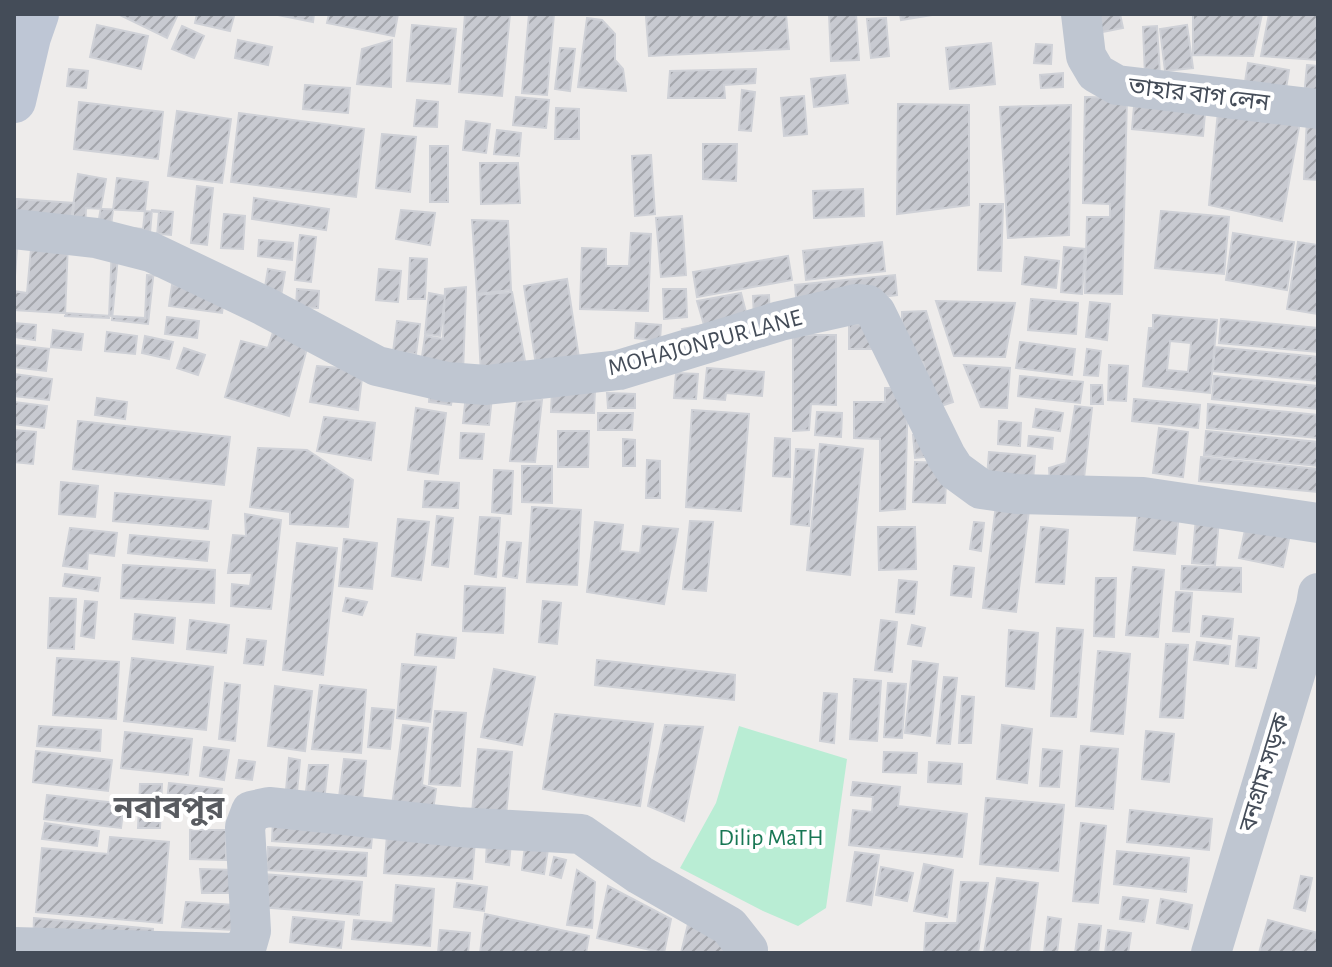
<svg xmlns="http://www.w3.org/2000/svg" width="1332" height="967" font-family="'Alegreya Sans','Noto Sans Bengali',sans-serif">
	<defs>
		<pattern id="building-hatch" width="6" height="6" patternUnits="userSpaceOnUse" patternTransform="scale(2)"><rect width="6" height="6" fill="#c8cad1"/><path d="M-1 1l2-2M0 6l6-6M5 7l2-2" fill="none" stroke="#a4a6ac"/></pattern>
	</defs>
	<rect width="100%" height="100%" fill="#eeeceb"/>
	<path fill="#b9edd4" d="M739,726L847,759L826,908L798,926L763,911L680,868L716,803Z"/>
	<path fill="url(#building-hatch)" stroke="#cfd1d7" stroke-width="2" fill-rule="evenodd" d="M118,14H178L167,38Z
		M197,14H225L234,16L230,31L195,23Z
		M273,14H314L313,22Z
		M329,14H398L394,36L327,23Z
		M465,14H510L502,96L459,92Z
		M529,14H554L547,95L522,93Z
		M660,14H786L789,49L649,56L646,17Z
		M829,14H856L859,60L831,61Z
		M900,14H938L901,20Z
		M1093,14H1120L1123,28L1097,33Z
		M1193,14H1262L1253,56L1193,55Z
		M1269,14H1318V60L1261,56Z
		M587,18L602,20L615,34V60L623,69L626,91L578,87Z
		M886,18L889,56L871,58L867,19Z
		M97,25L148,36L141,69L90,57Z
		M412,25L456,29L450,84L407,81Z
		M1187,25L1193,68L1165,71L1160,29Z
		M182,26L204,36L194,58L172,49Z
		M1157,26L1160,75L1145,76L1143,27Z
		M238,40L272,47L268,65L235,58Z
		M392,40L391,87L357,84L362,49Z
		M991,43L995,84L950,89L946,48Z
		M1036,44L1052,45L1051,64L1034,63Z
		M560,48L575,49L570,91L555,89Z
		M1248,63L1289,70L1285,95L1244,88Z
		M1307,65L1318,66V98L1304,97Z
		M69,69L88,71L86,88L67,86Z
		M756,69L755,83L724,85L725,98H668L670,71Z
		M1063,73V87L1041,88L1040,75Z
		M845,75L848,103L814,107L811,79Z
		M305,85L350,88L348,113L303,109Z
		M742,90L755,92L751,131L739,130Z
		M1135,95L1206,102L1203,136L1132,129Z
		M804,96L807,134L784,136L781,98Z
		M516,97L549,100L546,128L513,125Z
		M1085,97L1127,98L1122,294L1085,293L1087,217H1110V204L1083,203Z
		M417,100L438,102L437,127L414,126Z
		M1219,101L1301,116L1282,221L1209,205Z
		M79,102L163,112L158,159L74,149Z
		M898,104L969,105V205L897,214Z
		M1071,105L1069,235L1008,238L1000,107Z
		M556,108L579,109V139H555Z
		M177,111L231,119L222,183L168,176Z
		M239,113L364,129L356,197L231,182Z
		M1307,118H1318V180L1304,179Z
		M466,121L490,124L486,153L463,150Z
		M497,130L521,133L519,156L494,154Z
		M382,134L416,137L410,192L376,188Z
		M703,144H737L736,181L703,179Z
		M430,146H448V202H430Z
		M651,155L655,214L635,216L632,156Z
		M480,163H518L520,203L481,204Z
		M78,174L106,179L97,230L70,226Z
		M117,178L148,182L143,229L111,226Z
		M197,186L213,188L207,245L191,243Z
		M863,189L864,216L814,218L813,191Z
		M254,198L329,209L326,230L252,219Z
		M17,199L74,203L72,230H85L86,208L159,212L156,249L183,277L147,275L145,318L14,310V246Z
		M980,204H1003L1001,271L978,270Z
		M152,210L173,212L171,235L150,233Z
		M401,210L435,213L430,245L396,239Z
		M1161,211L1229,217L1224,274L1155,268Z
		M224,214L245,216L243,249L221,248Z
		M682,216L686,275L661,277L656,218Z
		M472,220L508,221L511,290L477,294Z
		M631,233L651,234L648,311L580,309L582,248L606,249V266H629Z
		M1233,233L1294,242L1287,290L1226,280Z
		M300,235L316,237L311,282L295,280Z
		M259,240L293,243L292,260L258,256Z
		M882,242L885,271L806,280L803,251Z
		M1298,242L1318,245V314L1287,309Z
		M68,243L112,245L109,318L65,316Z
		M17,247L31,249L27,293L14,291Z
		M1064,247L1085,249L1082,294L1061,292Z
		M118,256L155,260L148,324L112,320Z
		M788,256L792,280L697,297L693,272Z
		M1025,257L1059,261L1056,288L1022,284Z
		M410,258L427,259L425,299H408Z
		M268,269L285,272L281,296L264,293Z
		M379,269L401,271L398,302L376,300Z
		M895,275L897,295L797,307L795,285Z
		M567,279L579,358L536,365L524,286Z
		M172,285L225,292L222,313L169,306Z
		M466,287L463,374L420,370L425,336L443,339L445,289Z
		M297,289L319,291L318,308L296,307Z
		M663,289H686L687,317L664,319Z
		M512,292L528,377L481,375L477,295Z
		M429,293L445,296L440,336L425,334Z
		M741,293L748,320L686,343L682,329L704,325L697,301Z
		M769,295L770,320H754L753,296Z
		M1031,299L1078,303L1076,334L1028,330Z
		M936,301L1015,303L1005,357L954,356Z
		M1090,302L1110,304L1107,340L1086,337Z
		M926,311L953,402L935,408L923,362L902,351V312Z
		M1153,315L1217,320L1210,393L1143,386L1149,328H1153ZM1170,341L1191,343L1188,372L1167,370Z
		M167,317L199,321L197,338L165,334Z
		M277,319L311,333L289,416L225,397L241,341L268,348Z
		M1221,319L1318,328V352L1219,343Z
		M397,321L420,324L416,354L393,352Z
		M14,323L36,325L35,340L14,337Z
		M636,323L661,325L660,341L635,338Z
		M849,324L875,325V349H849Z
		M53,330L83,334L81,350L51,347Z
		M107,332L137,336L135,354L105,351Z
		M793,335H836V405L811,404L809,430L793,431Z
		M145,336L173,342L169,359L142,353Z
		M1020,342L1075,349L1072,375L1016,368Z
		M14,345L49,349L46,371L14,367Z
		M1215,347L1318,357V381L1213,371Z
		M184,348L205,355L198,375L177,368Z
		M1087,349L1101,351L1098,376L1084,375Z
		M964,365L1010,368L1007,408L981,407Z
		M1109,365L1128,366L1126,401L1108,400Z
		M317,366L363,370L358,410L310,402Z
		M707,368L764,372L762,396L726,393L725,400L704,398Z
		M676,373L698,374L696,399L674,398Z
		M14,374L52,379L49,400L14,396Z
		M1020,376L1083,382L1080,403L1018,396Z
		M1214,376L1318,386V409L1212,399Z
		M1091,385H1102L1103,404H1091Z
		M430,388L453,393L451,405L429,402Z
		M885,388H908L905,509L880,511V439L854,438V402H885Z
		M552,390H595L594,413L551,412Z
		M607,393L635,394V408H608Z
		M466,394L492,397L489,425L463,423Z
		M97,398L127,402L125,419L95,415Z
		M1134,399L1200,405L1198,428L1132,421Z
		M542,400L535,462L510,461L517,402Z
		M14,402L47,406L44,428L14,424Z
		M1208,404L1318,415V438L1207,428Z
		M1075,406L1092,408L1084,478L1050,483L1049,468L1066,463Z
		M416,408L446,413L438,474L408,470Z
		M1036,409L1063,413L1060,431L1033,427Z
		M692,410L749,414L741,511L686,507Z
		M817,412L842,413L841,437L815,435Z
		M598,413H633L632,430H598Z
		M324,417L375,423L371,460L317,451Z
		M78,421L230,437L224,485L73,469Z
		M999,421L1021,423L1020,446L998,444Z
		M1159,428L1188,432L1183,477L1153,473Z
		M14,430L36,432L33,464L14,462Z
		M558,431H589L588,467H558Z
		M1206,431L1318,442V466L1204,455Z
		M461,433L484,434L482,459L460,458Z
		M930,433L932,456L915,458L913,435Z
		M1029,436L1053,438L1052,449L1028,446Z
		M775,438L790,439V477L773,476Z
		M623,439L635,440V466H623Z
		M820,444L863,449L850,575L807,570Z
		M258,448L307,450L353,480L348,527L290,524V512L250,507Z
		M796,449L814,450L809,526L791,524Z
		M989,452L1035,456L1033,481L987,477Z
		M1201,457L1318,469L1317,492L1199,481Z
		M647,460L660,461V498H646Z
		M915,462L947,463L945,503L913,502Z
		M522,466H552V503L522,502Z
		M494,470L513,471L511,514L492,512Z
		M425,481L459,483L458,508L423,507Z
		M61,482L98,486L95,517L59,514Z
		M115,493L211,501L208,529L113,521Z
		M1180,503L1175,554L1134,550L1138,511Z
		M996,505L1029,510L1016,612L983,608Z
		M1197,506L1220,508L1215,565L1192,563Z
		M532,507L581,510L577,585L527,582Z
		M245,514L281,520L271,609L231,606L232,584L250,586L252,573H228L233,535L246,536Z
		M437,516L453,518L448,567L432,565Z
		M1248,516L1292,525L1283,567L1239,558Z
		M480,517L500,518L496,577L475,574Z
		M398,519L429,522L421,580L392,576Z
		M690,521L713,522L706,591L683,589Z
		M595,522L623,525L620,551L640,553L643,526L678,529L664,604L587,592Z
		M974,522L984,523L981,551L970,549Z
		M878,527H915L916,569L879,570Z
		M1041,527L1068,530L1064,584L1036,582Z
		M70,528L117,533L114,556L88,553L87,569L63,566Z
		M130,535L209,542L207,561L128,553Z
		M344,539L377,543L372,589L339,586Z
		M507,542L521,543L517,578L503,576Z
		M297,543L337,548L323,675L283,670Z
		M123,565L215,570L214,603L121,598Z
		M954,566L974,568L971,597L951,595Z
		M1182,566L1241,568V592L1181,589Z
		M1133,567L1164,570L1158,637L1126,635Z
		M65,574L100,578L98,591L63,586Z
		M1096,578H1116L1114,637L1094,636Z
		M899,580L917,582L914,614L896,612Z
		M465,586L505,588L503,633L463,631Z
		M1176,592L1192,593L1189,632L1173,631Z
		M50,598L76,599L74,649L48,648Z
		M346,598L367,602L362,615L343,611Z
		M85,601L97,602L94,638L81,636Z
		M543,601L561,603L557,644L539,642Z
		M135,614L175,618L173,643L133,639Z
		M1203,616L1233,619L1231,639L1201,636Z
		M190,620L229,625L226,653L187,649Z
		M881,620L897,622L892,672L875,670Z
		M912,625L925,628L921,646L908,644Z
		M1057,628L1083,630L1076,717L1051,716Z
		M1009,630L1038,633L1034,689L1006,686Z
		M417,634L456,638L454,658L415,655Z
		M1239,636L1259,638L1256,668L1236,666Z
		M247,639L266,641L263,665L244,663Z
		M1197,642L1230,646L1228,664L1194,660Z
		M1166,644L1188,645L1183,718L1160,717Z
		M1098,651L1130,654L1123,734L1091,731Z
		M57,658L119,662L116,719L53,715Z
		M132,658L213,667L206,730L124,721Z
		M597,660L735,675L734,700L595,685Z
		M913,661L938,664L930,736L905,733Z
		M402,664L436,667L430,722L397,718Z
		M494,669L535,677L522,745L481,737Z
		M944,677L957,678L950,744L937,743Z
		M854,679L881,681L877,741L850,739Z
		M225,683L240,685L235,741L219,739Z
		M888,683L906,684L902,738L884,737Z
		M320,685L366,690L361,753L312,749Z
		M275,686L312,691L305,751L268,746Z
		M824,693L837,694L834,743L820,741Z
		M962,696L974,697L971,743H959Z
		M372,708L394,710L390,749L368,747Z
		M435,711L466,713L460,786L429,784Z
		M555,714L653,724L640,806L543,789Z
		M403,725L428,728L422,785L436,789L432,818L391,813Z
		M665,725L703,727L684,821L648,806Z
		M1002,725L1032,729L1027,783L997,779Z
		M39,726L101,730L100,751L37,746Z
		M1146,731L1174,734L1169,782L1142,779Z
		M125,732L192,739L188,775L121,768Z
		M1081,746L1118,749L1113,809L1076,806Z
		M204,747L229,750L224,780L200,776Z
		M478,749L512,752L506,816L472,813Z
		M1043,749L1062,751L1059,787L1040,786Z
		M36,751L112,760L108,791L33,782Z
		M884,752L917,753L916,773L883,772Z
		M289,758L300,760L297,792L286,790Z
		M344,759L366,761L362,800L339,797Z
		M239,760L255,762L252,780L236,778Z
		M929,762L962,764L961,784L928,782Z
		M309,765H328L324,802L305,800Z
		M853,782L900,787L898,806L967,814L962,857L849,845L853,810L872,812L873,797L851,795Z
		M169,783L222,789L218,816L166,810Z
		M140,784H162L160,828H138Z
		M47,795L124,804L121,828L44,819Z
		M986,798L1064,805L1058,871L980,864Z
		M1130,810L1212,819L1209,850L1127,842Z
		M273,818L373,825L371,848L272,841Z
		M45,823L99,831L97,846L42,839Z
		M1081,823L1106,826L1098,903L1073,901Z
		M190,830H226V860L190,859Z
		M387,835L475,841L472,879L384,873Z
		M110,837L169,842L162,923L36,912L42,848L108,854Z
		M526,838L549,843L544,874L522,870Z
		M487,840L511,842L509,865L486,862Z
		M268,847L367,853L366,876L266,870Z
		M1117,851L1189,858L1186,892L1114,884Z
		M855,852L879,855L871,905L847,901Z
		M554,857L566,860L561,878L550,875Z
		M924,864L953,870L947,917L914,911Z
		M881,867L913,873L907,901L876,895Z
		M200,869L235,870V893H202Z
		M577,870L595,882L592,928L567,925Z
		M263,874L362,882L359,915L260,907Z
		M1301,876L1312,878L1305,911L1294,908Z
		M997,878L1038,883L1029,953H984Z
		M961,882L988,883L978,953H924L926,923H957Z
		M457,883L487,887L484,911L454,907Z
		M396,885L434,889L430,946L352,939L354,920L393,923Z
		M608,886L671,919L664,953L597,938Z
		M1123,897L1148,900L1144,922L1120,919Z
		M1161,899L1192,905L1188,929L1157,923Z
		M186,902L235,905L233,930L182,927Z
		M485,914L589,936L586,953H480Z
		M293,917L344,922L341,948L290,942Z
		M1048,917L1061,919L1057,953H1044Z
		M34,918L153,929L152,947L33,946Z
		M1268,920L1318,933V953H1259Z
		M688,924L746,953H681Z
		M1079,924L1101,926L1098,953H1075Z
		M440,930L470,933L468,953H438Z
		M1108,930L1131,933L1128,953H1105Z"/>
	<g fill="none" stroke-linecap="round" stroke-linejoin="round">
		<path stroke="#bfc6d1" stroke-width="40" d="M1081,14L1086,56L1096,73L1117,85L1318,109
			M14,229L96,238L151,252L264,306L377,366L447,382L486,385L619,370L780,321L856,304L868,305L876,313L946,456L955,470L981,489L1016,494L1143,497L1318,523
			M14,947L231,953
			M235,953L247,945L251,931L245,827L251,811L269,807L458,827L581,834L640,875L729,926L748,950V953
			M1211,953L1316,605L1318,593"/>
		<path stroke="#bec6d5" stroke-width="44" d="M14,101L29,37L37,14"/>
	</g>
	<g text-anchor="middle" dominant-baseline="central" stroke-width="8" stroke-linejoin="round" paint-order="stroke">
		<g font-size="24" fill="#444c58" stroke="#fff">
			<text transform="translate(1199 95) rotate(7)">তাহার বাগ লেন</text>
			<text transform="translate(705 343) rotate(-15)">MOHAJONPUR LANE</text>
			<text transform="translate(1265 773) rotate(-73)">বনগ্রাম সড়ক</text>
		</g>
		<g font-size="24" fill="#187754" stroke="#fff">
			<text x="771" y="838">Dilip MaTH</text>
		</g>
		<g font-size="32" font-weight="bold" fill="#585b60" stroke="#fff">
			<text x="169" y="808">নবাবপুর</text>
		</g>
	</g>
	<rect width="1332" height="967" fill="none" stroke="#444c58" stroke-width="32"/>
</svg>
